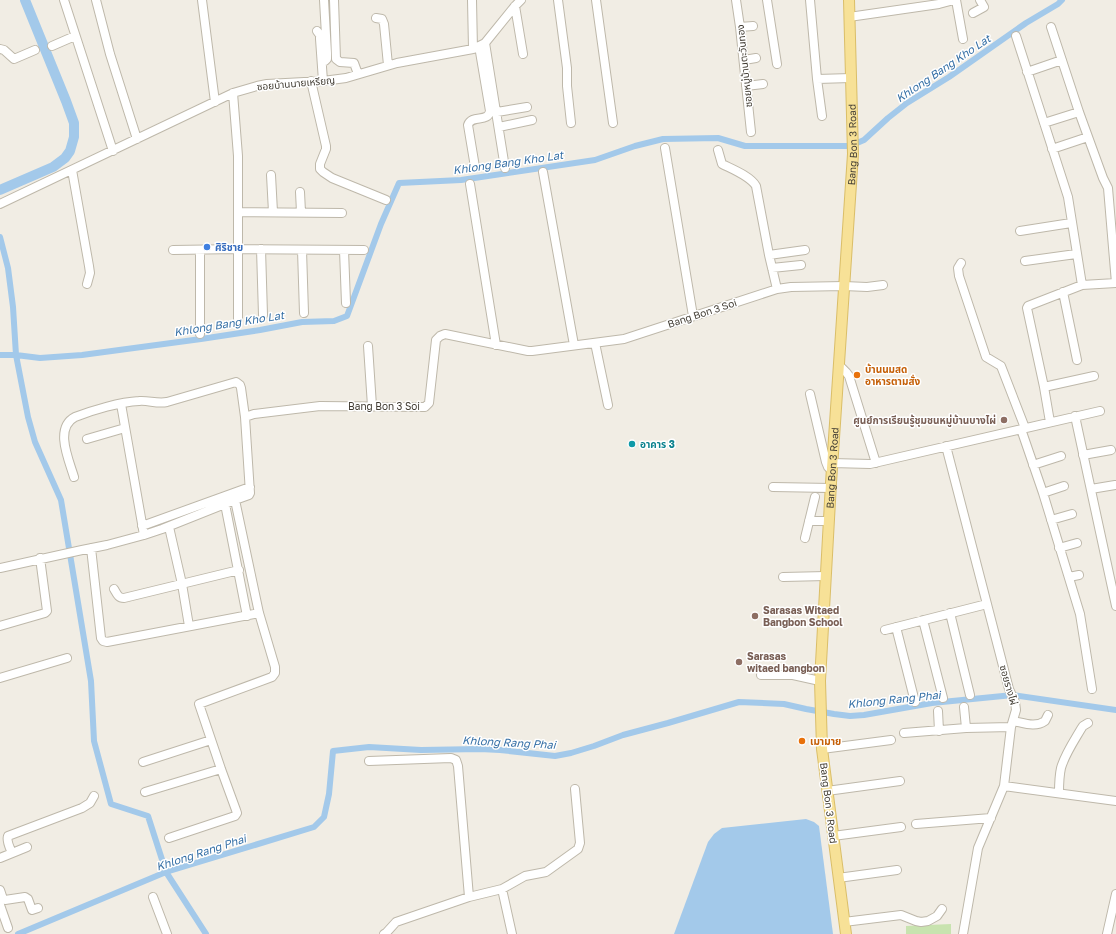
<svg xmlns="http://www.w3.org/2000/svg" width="1116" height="934" font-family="'Golos Text','Noto Sans Thai',sans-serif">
	<rect width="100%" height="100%" fill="#f1ede4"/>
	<path fill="#c8e3af" d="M951,924V934H906V926Z"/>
	<path fill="#a3c9ea" d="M806,819L814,822L819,826L833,934H674L708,842L714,834L722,828Z"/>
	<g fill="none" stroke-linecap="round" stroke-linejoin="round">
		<path stroke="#a3c9ea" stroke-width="6" d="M0,237L8,268L13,307L16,355L28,417L35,442L61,500L91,681L94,741L111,804L148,816L166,872L206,934
			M0,355H16L40,358L82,355L201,339L260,330L302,322L334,321L347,316L381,224L399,183L461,180L595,160L635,146L663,139L718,138L745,146H850L864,140L888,118L907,103L949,77L1026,23L1058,4L1062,0
			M18,934L166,872L314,827L324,817L329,794L333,751L369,747L421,750L480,749L500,750L555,756L571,753L594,746L623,735L668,723L739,702L784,704L806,709L834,714L850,716L864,715L932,703L1013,695L1116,710"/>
		<path stroke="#a3c9ea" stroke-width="10" d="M0,190L53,167L65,158L70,151L74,137V123L66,101L25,0"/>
		<g stroke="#beb8aa" stroke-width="10">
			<path id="minor" d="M64,0L113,151
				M96,0L110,54L137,139
				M202,0L215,102
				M334,0L336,59L340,62L354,63L358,74
				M472,0L473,49
				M558,0L567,68V86L571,123
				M596,0L613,123
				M736,0L740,27L751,132
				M767,0L777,64
				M810,0L817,79L822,116
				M956,0L963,39
				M515,6L523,54
				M973,13L984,7L980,0
				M849,17L939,4L954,0
				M376,18L382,19L384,24L388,65
				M740,27L753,26
				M1051,27L1079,112L1103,178L1108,188L1116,283
				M317,31L320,35V39L323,81
				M1016,36L1068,197L1082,285
				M485,43L505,168
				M52,46L75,36
				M0,49L4,50L14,59L35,50
				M744,60L756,58
				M322,61H325L327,59V53L324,0
				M1027,72L1062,60
				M817,79L851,78
				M311,81L326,146V149L320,164V169L323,172L332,178L386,200
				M746,86L763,84
				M233,93L238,156V319
				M497,112L527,107
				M1044,123L1079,112
				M499,127L532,120
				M665,148L693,316
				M1052,149L1088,137
				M718,150L722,164C732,169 750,176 756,186L769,255L777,289
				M475,167L468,125C472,114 488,123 490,111L479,46
				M72,170L89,266L90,273L87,284
				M543,172L574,345
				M271,175L273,212
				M470,184L496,345
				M300,192L301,212
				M0,204L233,93L257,86L267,84L323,81L346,78L397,63L473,49L485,43L515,6L521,0
				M238,212L342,213
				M1020,231L1071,223
				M261,249L263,315
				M173,250L238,249L364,250
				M200,250V334
				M302,250L304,313
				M344,250L346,303
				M769,255L805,250
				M1025,261L1076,254
				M961,263L958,268L959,276L986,357L1001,366L1025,428
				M772,268L801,265
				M1063,292L1077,360
				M595,343L608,405
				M368,346L372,406
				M840,366L846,372L849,376L876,463
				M1044,387L1094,376
				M810,394L826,462L828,467L832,471
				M121,404L144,535
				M1075,416L1116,606
				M1050,422L1044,387L1027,308L1028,306L1082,285L1116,283
				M1021,429L1043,493L1080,614L1092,689
				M87,439L125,428
				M946,446L1009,689L1015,702L1016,710L1011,727L1004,786L978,848L963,934
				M1083,455L1111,450
				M832,463L870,464L1100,411
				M1033,465L1061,456
				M74,477C69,460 54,428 75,417C93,410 120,402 139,401C148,400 157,404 167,402L236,382L240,385L241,388L245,417L254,414L320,406L425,407L429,403L436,340L440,336L445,334L528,351H532L624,339L777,289L791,287L844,286L867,287L883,285
				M773,487L831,488
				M1091,489L1115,485
				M1043,493L1064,486
				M225,504L247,616
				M1051,520L1072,514
				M809,521H829
				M142,526L250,487
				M169,527L182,584L189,626
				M805,538L815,497
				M91,548L101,638L103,641L107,642L259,613
				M1059,548L1077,543
				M0,568L82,550L107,545L144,535L162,529L235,500
				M783,577L826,576
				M1069,577L1079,575
				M114,589C117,594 118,598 124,598L239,570
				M950,613L970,695
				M923,620L943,698
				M0,626L45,613L47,611L40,558
				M896,627L915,702
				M885,630L987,604
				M761,675H793L820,681
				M0,678L67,658
				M964,707L966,728
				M938,711L939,731
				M1013,721C1024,723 1035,728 1045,721L1048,715
				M904,733L966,728L1011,727
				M822,749L891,740
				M369,761L451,758L456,760L458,766L469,897
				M143,762L211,740
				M1004,786L1116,801
				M827,791L900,781
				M145,792L221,769
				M1059,793C1059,785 1059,777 1061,768C1065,754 1074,741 1081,729L1083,726L1088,723
				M916,824L991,818
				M833,836L901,827
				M169,838L235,816L237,813L236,810L221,769L199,704L272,677L275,673V667L259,613L235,500L249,495L250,493L245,417
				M12,853C10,848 6,841 8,836L82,808L90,803L94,796
				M0,858L27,847
				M838,878L897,870
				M502,889L525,876L546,872L578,849L580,843L575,789
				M0,890L3,899L5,900L25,897L28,899L32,910L38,908
				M153,897L167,934
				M0,905L8,928
				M844,922L901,915L916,921L921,922L928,921L937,916L942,909
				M384,934L386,933L396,922L469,897L502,889L512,934
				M1107,934L1116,894"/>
		</g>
		<g stroke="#dabe68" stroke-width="12">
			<g id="major">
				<path id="s1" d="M846,934L822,749L820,681L831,483L853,154L849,0"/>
			</g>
		</g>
		<use href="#minor" stroke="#fff" stroke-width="8"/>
		<use href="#major" stroke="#f7e197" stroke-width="10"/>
	</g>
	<circle fill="#3f7fe0" stroke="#fff" stroke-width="1.5" cx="207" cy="247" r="4"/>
	<g fill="#e8710a" stroke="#fff" stroke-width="1.5">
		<circle cx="857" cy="375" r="4"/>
		<circle cx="802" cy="741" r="4"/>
	</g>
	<g fill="#8d6e63" stroke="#fff" stroke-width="1.5">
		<circle cx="1004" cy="420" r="4"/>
		<circle cx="755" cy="616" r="4"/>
		<circle cx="739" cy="662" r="4"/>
	</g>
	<circle fill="#0f9aa8" stroke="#fff" stroke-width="1.5" cx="632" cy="444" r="4"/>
	<g text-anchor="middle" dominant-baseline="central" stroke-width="3" stroke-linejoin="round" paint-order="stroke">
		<g font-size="10" fill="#423d34" stroke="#fff">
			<text transform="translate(744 66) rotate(-96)">ซอยหมู่บ้านตะวันทอง</text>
			<text transform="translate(296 83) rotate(-5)">ซอยบ้านนายเหรียญ</text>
			<text stroke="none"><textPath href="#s1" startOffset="792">Bang Bon 3 Road</textPath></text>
			<text transform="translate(702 313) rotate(-18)">Bang Bon 3 Soi</text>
			<text x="384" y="406">Bang Bon 3 Soi</text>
			<text stroke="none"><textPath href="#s1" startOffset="468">Bang Bon 3 Road</textPath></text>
			<text transform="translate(1009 685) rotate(74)">ซอยรางไผ่</text>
			<text transform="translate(829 803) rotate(83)">Bang Bon 3 Road</text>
		</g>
		<g font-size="10" font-weight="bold" fill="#366cbe" stroke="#fff" text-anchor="start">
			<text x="215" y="247">ศิริชาย</text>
		</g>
		<g font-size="10" font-weight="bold" fill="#c56008" stroke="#fff" text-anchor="start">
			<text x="865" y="369">บ้านนมสด<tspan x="865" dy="12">อาหารตามสั่ง</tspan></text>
			<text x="810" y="741">เมามาย</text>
		</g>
		<g font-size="10" font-weight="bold" fill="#785e54" stroke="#fff" text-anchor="start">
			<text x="996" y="420" text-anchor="end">ศูนย์การเรียนรู้ชุมชนหมู่บ้านบางไผ่</text>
			<text x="763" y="610">Sarasas Witaed<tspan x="763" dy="12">Bangbon School</tspan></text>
			<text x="747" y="656">Sarasas<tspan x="747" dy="12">witaed bangbon</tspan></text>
		</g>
		<g font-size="10" font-weight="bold" fill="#0d838f" stroke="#fff" text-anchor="start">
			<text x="640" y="444">อาคาร 3</text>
		</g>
		<g font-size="11" font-style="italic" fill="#3670a6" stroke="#fff">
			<text transform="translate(943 68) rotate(-34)">Khlong Bang Kho Lat</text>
			<text transform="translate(508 162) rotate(-8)">Khlong Bang Kho Lat</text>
			<text transform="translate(229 323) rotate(-9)">Khlong Bang Kho Lat</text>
			<text transform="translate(894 699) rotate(-6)">Khlong Rang Phai</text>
			<text transform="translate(509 742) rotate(3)">Khlong Rang Phai</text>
			<text transform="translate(201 852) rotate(-18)">Khlong Rang Phai</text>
		</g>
	</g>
</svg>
